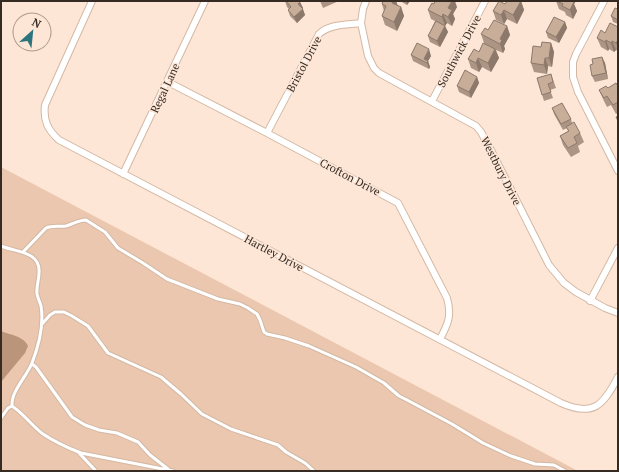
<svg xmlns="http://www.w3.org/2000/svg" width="619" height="472" font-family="'PT Serif',serif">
	<rect width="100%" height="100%" fill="#fde6d6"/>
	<path fill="#eac7ae" d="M1,167L578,471H1Z"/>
	<path fill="#ba957a" d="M1,331C10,335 24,336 28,346L25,353L1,382Z"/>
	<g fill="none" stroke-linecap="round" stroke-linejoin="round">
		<g stroke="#d3b8a4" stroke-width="5">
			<path id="service" d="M1,246C15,252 41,251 39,273C39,280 36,287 37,294C38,299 40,302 41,306C44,324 39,345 32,363C27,376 11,391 12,406
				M23,252L46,228C52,225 60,227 66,226C73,224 79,220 86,220L105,232L118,248L143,263L167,279L218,299L240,304L248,308L257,314L260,320L264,332L267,334L285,338L309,346L356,367L384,383L399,396L407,400L452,424L483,443L511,456L535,464L554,465L565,471
				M42,324L50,315L55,312H64L72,316L88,326L108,353L161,377L181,394L202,414L231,429L278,445L286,452L305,463L314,471
				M32,364L36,367L72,417L85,425L99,430L117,433L138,442L150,455L168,469
				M1,418L8,408L12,406C24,414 32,426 43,434C55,442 68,448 81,453L173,471
				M79,453L96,471"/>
		</g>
		<g stroke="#d3b8a4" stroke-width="8">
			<path id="minor" d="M92,1L45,105C43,121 48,130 59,140L561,403C593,417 603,406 618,377
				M366,1L363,9L361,23L368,56L374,68L379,73L476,126L481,132L492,152L549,265L564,283L576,292L605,308L618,313
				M604,1L576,54L573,62V77L578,92L618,171
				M168,82L267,133L398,203L447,298C452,316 448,324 440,339
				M432,101L485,1
				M267,133L319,34C329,24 347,25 361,23
				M123,174L205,1
				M590,301L618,248"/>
		</g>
		<use href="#service" stroke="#fff" stroke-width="3"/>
		<use href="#minor" stroke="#fff" stroke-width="6"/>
	</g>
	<path fill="#ac9584" d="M285,1L300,2L303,8H302L305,15L297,23L290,16L288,10L289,9L287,7Z
		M320,1H339L323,8Z
		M383,1H396L398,6L401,7L404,16L397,31L385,25L382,16L384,11L382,4Z
		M400,1H410L407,5Z
		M507,1H521L524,10L517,24L507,19L504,24L496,20L493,11L505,4Z
		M556,1H576L574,4L577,11L573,19L566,15L565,12L559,9Z
		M434,4L457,7L453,14L455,19L452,26L447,23L445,26L448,32L440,47L430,42L428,36L435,21L431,19L428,10Z
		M618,9V24L613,22L611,16Z
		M565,22L567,28L559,43L548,38L546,32Z
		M507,26L510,35L504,46L505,49L503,53L496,50L499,58L491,72L482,67L479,72L471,68L468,59L479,52L484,43L481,34L488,30Z
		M618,27V51L616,50L614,52L609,49L608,51L601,47L597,38L605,33Z
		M551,43L554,52L552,67L548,66L547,74L534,72L531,63L541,47Z
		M411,55L431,56L428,61L430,67L429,69L413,61Z
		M602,57L605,63L608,79L595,82L592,76Z
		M551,74L556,88L550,90L553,98L544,101L537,78Z
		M477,77L479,83L471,98L459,92L457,86Z
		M618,86V113L616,114L611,105L607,107L603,99L599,90Z
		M552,108L571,119L572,123L580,133L584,142L578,146L580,152L571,157L563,145L560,136L568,131L567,128L563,130L554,114Z"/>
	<path fill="#8c796b" d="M393,1H396L398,7L392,3Z
		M406,1H410L407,5Z
		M452,1H455L457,7L453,14L455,19L452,26L448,17V8Z
		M521,1L524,10L517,24L513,15Z
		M569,1H576L574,4L577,11L573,19L570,10Z
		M300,2L303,8L300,10L298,4Z
		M401,7L404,16L397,31L394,22Z
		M303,9L305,15L297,23L294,17Z
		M504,10L507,19L504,24L501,15Z
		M443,14L447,23L445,26L448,32L440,47L437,41L445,26L442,17Z
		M565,22L567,28L559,43L556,37Z
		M507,26L510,35L504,46L505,49L503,53L500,44V39Z
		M606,40L609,49L608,51L605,42Z
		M618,40V47L616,43Z
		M612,41L616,50L614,52L611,43Z
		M551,43L554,52L552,67L549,58Z
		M429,49L431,56L428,61L430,67L429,69L427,63L424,59Z
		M495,49L499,58L491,72L488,63Z
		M602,57L605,63L608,79L606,73Z
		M478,58L482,67L479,72L476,63Z
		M545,58L548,66L547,74L544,65Z
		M477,77L479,83L471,98L469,92Z"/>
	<path fill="#c8ad99" stroke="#8c796b" d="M286,1H300V2L298,4L303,9L294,17L288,10L291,7Z
		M383,1H393L392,3L401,7L394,22L382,16L386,6L382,4Z
		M435,1H452L448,8L452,10L448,17L443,14L442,17L428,10L432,3L434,4Z
		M499,1L505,4L507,1H521L513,15L504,10L501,15L493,11Z
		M557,1H571L574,2L570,10L562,6L563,4Z
		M615,8L618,9V20L611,16Z
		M554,17L565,22L556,37L546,32Z
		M494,20L507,26L500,39L502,40L500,44L481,34L485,28L488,30Z
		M436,21L445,26L437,41L428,36Z
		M610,23L618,27V40L616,43L612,41L611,43L606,40L605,42L597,38L601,30L605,33Z
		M542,42L551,43L549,58H545L544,65L531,63L533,46L541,47Z
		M417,43L429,49L424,59L428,61L427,63L411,55Z
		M483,43L495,49L488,63L478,58L476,63L468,59L474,49L479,52Z
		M602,57L606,73L592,76L590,65L593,64L592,59Z
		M465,70L477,77L469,92L457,86Z
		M551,74L553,82L548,84L551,92L542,95L537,78Z
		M616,83L618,86V102L613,105L607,96L604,98L599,90L606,86L608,88Z
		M562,103L571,119L561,124L552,108Z
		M618,116V121L616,117Z
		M574,122L580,133L574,137L577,143L568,148L560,136L569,131L566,127Z"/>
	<g text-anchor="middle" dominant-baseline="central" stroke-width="3.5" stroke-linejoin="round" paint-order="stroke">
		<g font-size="11" fill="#352b23" stroke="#fde6d6">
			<text transform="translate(459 51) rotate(-62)">Southwick Drive</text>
			<text transform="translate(304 64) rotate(-62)">Bristol Drive</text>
			<text transform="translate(165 88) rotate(-65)">Regal Lane</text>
			<text transform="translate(501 171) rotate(63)">Westbury Drive</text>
			<text transform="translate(350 177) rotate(28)">Crofton Drive</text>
			<text transform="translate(274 253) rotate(28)">Hartley Drive</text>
		</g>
	</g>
	<rect width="619" height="472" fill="none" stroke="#352b23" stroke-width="4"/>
	<g transform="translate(32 32) rotate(27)"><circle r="19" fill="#fde6d6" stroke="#ad9b8e"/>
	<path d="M0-3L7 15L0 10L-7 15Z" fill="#2c757e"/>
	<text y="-6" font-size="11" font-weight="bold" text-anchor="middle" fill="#352b23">N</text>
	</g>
</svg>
